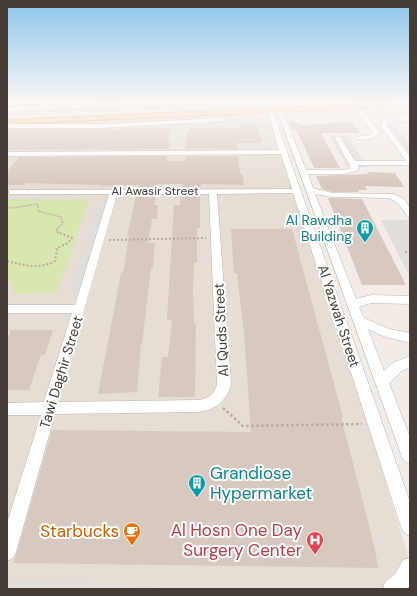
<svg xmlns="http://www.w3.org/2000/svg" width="417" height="596" font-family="'DM Sans',sans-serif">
	<rect width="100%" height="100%" fill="#f3ece6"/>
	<path fill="#e6ddd4" d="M7,103H300L7,116Z
		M241,113L257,116L270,121L378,457L410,563V589H7V125Z"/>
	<path fill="#d8e6b0" d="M7,199L89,200L57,293L15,294L7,273Z"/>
	<path fill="#e1dddb" d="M388,125L395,126L410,146V155Z
		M330,136H347L367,167H347Z
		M87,193L85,197L12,198L15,194Z
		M99,200H107L79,293H69Z
		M381,220H410V277Z
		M9,580L244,589H7Z"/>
	<path fill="#d7c9bf" d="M288,120L302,125L352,122L360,133H321L340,168H314L298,133L291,128Z
		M240,124L258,125L262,143H237V149H186L187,133L190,132L189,128L241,129Z
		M135,128H171L168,141L170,140L169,149L7,150V130H103Z
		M167,156V161H185V156H238L240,174H242L244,185L201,184L200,188H182V184H158L157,188H138L139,185L99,186L100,185L26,183L25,185H7V172L19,157Z
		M367,172L395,173L404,187L365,186L367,190H358L359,192H332L322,189L316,176L368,174Z
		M136,196H156L154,205H158L157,219H152L148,243H155L153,268H151L142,344H141L137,392L98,394L121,273H123L129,236H127Z
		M181,196H200V228H197V263H194L193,291L194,324H196L195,397H158L162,357H168L172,320H167L174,205H180Z
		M328,198L362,199L406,285H362Z
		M231,229H292L343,417H341L375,549L378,568L13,563L17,552L52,430L251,432L244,333L237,273H234Z
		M11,330H53L45,355H41L29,390H7V340Z"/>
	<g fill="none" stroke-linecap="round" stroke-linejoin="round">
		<g stroke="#c1b5ac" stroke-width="1">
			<path id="minor" d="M142,103H183L195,109L190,110L177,104L7,111V107Z
				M383,103H410V107L386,105Z
				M275,104L280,105L306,170H344L351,168L335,138L338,136L340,137L355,161H406L381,126L382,121L391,118L394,120L387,123V126L410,156V165H358L359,167L357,171L344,174H308L313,188L332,193L394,194L404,199L410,208V217L407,216L398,203L389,198L332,197L315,194L356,299L371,295L410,296V304L371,303L359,307L364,318L389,329L410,333V343L383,336L368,329L384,371L392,363L410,356V367L402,371L389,383L410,437V464L405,462L402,457Z
				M266,105L271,106L410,502V536L404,533L401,527L293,193L217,194L231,384C227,401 215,410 198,412L55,414L16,552L13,558L7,561V523L41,415H7V403L44,402L72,313H7V305H75L109,194H9V190L292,189L281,154L7,156V152L279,150ZM117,194H209L217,384C215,394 208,399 198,400L58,402Z
				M345,106L363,111L380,133C374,139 366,141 357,139V137L369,135L373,133L359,113L345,108Z
				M410,114V118L406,119H410V123L400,121L396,118Z
				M222,118L224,119V121L103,128H7V124H103Z
				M410,558V585L407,589H383L385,582L395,574L403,560Z"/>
		</g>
		<g stroke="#e0a366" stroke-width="2">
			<path id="major" d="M370,103H390L386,105L347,109L7,124V120L347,105Z"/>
		</g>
		<path stroke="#bfab9b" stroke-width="1" stroke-dasharray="1 1" stroke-linecap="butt" d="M377,113H386"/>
		<path stroke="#bfab9b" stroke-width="1.5" stroke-dasharray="1.5 1.5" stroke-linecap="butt" d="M7,207L13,208L36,204L38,205V211L41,212L61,217L63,223L56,230L59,233"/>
		<path stroke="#bfab9b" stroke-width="2" stroke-dasharray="2 2" stroke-linecap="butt" d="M109,240L206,238
			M405,252H410
			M7,261C24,265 39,270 55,261L57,248L68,243L72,238L57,232"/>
		<path stroke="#bfab9b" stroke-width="2.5" stroke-dasharray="2.5 2.5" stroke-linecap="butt" d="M223,408L243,426L362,424"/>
		<use href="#minor" fill="#fff" fill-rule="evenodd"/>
		<use href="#major" fill="#fbca96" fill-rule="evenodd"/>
	</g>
	<linearGradient id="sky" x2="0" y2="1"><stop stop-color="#8dc5ea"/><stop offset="0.55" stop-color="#faf6f4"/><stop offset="1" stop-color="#faf6f4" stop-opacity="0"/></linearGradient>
	<rect width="417" height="186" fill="url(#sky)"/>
	<defs>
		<g id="building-pin" transform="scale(0.9)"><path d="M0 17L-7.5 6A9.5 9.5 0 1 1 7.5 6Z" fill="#0f9aa8" stroke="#fff"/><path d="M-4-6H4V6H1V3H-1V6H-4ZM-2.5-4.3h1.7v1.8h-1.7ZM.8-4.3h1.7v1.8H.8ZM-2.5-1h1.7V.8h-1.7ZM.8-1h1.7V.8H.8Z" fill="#fff"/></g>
		<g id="cafe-pin" transform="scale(0.9)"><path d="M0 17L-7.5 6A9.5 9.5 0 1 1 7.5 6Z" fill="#e8710a" stroke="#fff"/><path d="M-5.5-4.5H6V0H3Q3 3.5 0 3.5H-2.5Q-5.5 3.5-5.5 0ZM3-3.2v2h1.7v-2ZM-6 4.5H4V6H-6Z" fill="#fff"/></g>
		<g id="hospital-pin" transform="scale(0.9)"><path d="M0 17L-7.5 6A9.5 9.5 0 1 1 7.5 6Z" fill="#e0444e" stroke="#fff"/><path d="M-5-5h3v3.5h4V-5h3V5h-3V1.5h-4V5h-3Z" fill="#fff"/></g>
	</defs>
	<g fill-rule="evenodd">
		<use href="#building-pin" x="365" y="228"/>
		<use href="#building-pin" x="197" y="483"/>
		<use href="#cafe-pin" x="132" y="531"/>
		<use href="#hospital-pin" x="315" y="540"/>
	</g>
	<g text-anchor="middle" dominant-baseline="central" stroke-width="4" stroke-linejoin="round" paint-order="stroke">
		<g font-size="12" fill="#453c36" stroke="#fff">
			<text x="155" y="191">Al Awasir Street</text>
		</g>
		<g font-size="14" fill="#0d838f" stroke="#fff" text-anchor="end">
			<text x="352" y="220">Al Rawdha<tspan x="352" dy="16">Building</tspan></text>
		</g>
		<g font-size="14" fill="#453c36" stroke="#fff">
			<text transform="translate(339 316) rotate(72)">Al Yazwah Street</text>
			<text transform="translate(221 330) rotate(-93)">Al Quds Street</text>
			<text transform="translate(61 372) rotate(-73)">Tawi Daghir Street</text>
		</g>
		<g font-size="17" fill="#0d838f" stroke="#fff" text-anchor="start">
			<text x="210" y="473">Grandiose<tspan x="210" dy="20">Hypermarket</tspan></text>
		</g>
		<g font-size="17" fill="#be3a42" stroke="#fff" text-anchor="end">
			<text x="302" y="530">Al Hosn One Day<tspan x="302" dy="20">Surgery Center</tspan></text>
		</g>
		<g font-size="17" fill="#c56008" stroke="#fff" text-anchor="end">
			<text x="119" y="531">Starbucks</text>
		</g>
	</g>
	<rect width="417" height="596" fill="none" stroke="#453c36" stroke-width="16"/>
</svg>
